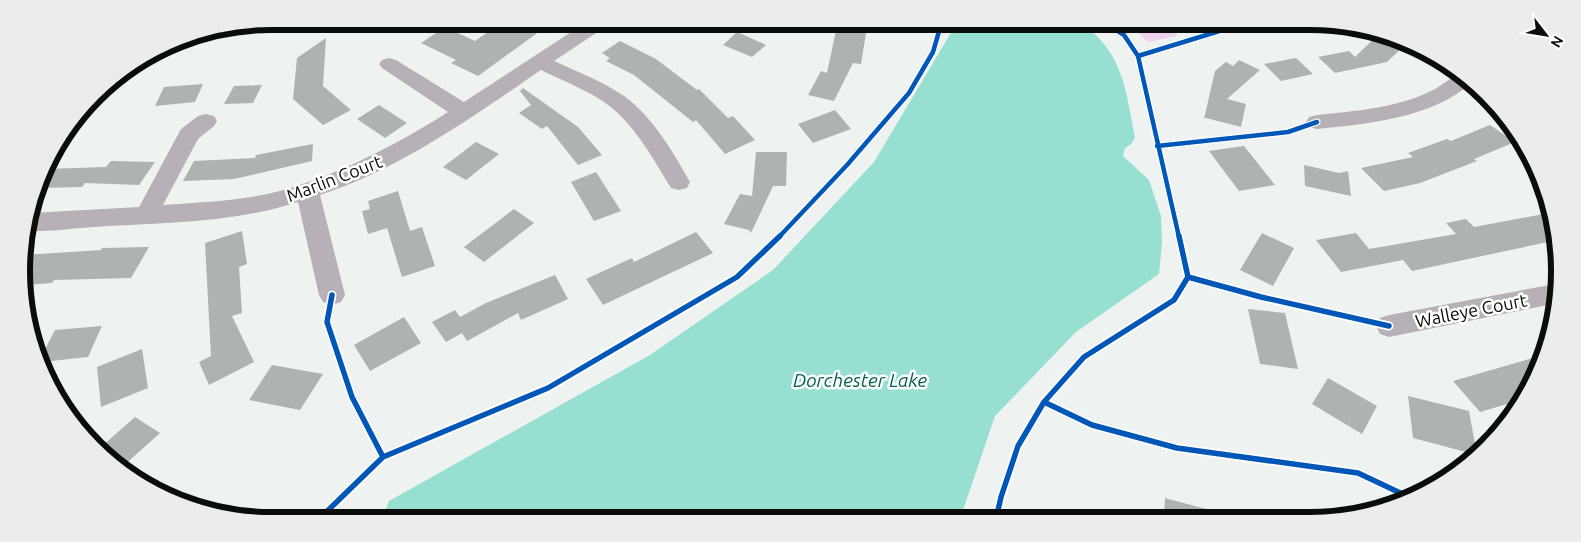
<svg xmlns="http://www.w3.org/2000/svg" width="1581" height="542" font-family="Ubuntu,sans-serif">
	<rect width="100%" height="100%" fill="#eef3f2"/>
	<path fill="#efd2ee" d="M1169,24L1177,36L1148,42L1134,29Z"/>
	<path fill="#96dfd1" d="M959,21H1078C1123,50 1126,90 1135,138L1131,144L1125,148L1123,156L1149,180L1161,216L1162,244L1159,274L1076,332L995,416L960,519L382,521L389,501L650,355L773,270L874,162L952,31L959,27Z"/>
	<path fill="#aeb2b1" d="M504,21H548L536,30L540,31L478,76L451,63L456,60L421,43L445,27L475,41Z
		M838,21H868L861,64L853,63L834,101L808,95L821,71L827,73Z
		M737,32L766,45L752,57L723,45Z
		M1380,33L1405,45L1387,62L1335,73L1318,57L1349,51L1355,57Z
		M326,38L323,86L351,110L323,125L293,99L297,58Z
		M620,41L656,59L697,90L699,89L728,118L733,116L755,140L725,154L696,120L693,122L634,75L606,61L610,58L602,53Z
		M1296,58L1313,74L1281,81L1264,64Z
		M1239,60L1260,70L1227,99L1246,104L1241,127L1206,118L1204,119L1215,71L1226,62L1233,66Z
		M203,84L195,102L155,106L164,87Z
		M262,85L253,103L224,104L234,86Z
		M523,88L578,127L602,155L578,165L547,126L542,129L519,113L531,105L520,91Z
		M379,105L407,123L385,138L357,119Z
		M835,110L851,129L813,143L798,124Z
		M1490,125L1515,142L1474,159L1477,161L1420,183L1384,191L1361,168L1413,157L1408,153L1447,139L1451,141Z
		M476,142L499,154L466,180L443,167Z
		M313,144L312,161L234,179L183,181L194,161L255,158L256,155Z
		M1244,146L1275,185L1239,191L1209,151Z
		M756,152H787L786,186H773L751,233L749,230L724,224L740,194L752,196Z
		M111,161L155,162L139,185L85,183L82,187L39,188L45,169L106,167Z
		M1304,165L1339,173L1348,171L1351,196L1305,186Z
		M596,172L621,211L594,221L571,182Z
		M398,191L410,231L422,227L435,266L402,277L387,228L368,234L362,211L370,209L368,201Z
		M514,209L534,223L484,262L464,247Z
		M1549,213L1557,240L1412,271L1403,260L1341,272L1316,240L1356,233L1369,249L1456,234L1446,223L1466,219L1474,227Z
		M242,231L247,264L239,267L242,313L232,316L254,362L209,385L199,362L211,356L205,243Z
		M696,232L713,253L603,305L586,279L632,258L634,262Z
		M1262,233L1294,248L1273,286L1240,270Z
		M149,247L131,278L54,280L52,283L26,285L24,255L101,250L102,248Z
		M555,275L568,299L521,320L518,313L467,341L462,333L446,342L432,322L455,310L460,317L486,303Z
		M1248,309L1285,313L1298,369L1260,364Z
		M404,317L421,343L370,371L354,345Z
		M102,326L88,357L42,362L40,359L55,330Z
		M142,349L148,388L101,407L97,367Z
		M1543,355L1524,399L1480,412L1453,381Z
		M272,365L323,374L300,410L249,400Z
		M1328,378L1377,406L1362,434L1312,404Z
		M1408,396L1469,411L1477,455L1413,438Z
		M135,417L160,433L121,468L101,447Z
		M1165,498L1221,513V519H1164Z"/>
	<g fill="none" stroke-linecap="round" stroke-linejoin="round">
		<path fill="#b8b0b7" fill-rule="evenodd" d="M588,21H610L608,25L554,61C578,72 602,81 624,96C653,117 673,152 690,182L687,188L679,190L671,188C654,160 637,129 612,108C591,91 565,82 541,70C471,118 400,169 320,195L345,295L341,302L332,305L323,302L319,295L298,202C234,223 161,223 94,227C73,228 46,233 26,230L31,213L139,207L181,129L198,116L206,114L214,116L217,121L214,126L198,139L163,205C202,202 243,201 280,191C340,174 396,145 448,112L382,68L379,64L382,60L389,58L396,60L464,102Z
			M1460,72L1471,83C1433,118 1366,124 1317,129L1309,127L1306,122L1309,117L1317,115C1355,111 1397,108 1431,91C1442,86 1450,78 1460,72Z
			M1555,284L1553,304L1389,337L1380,334L1376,326L1380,318L1389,315Z"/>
		<g stroke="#fff" stroke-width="7">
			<path id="cycleway-far1" d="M1102,21L1124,35L1138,56L1179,237
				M1138,56L1252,21
				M1157,146L1288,132L1317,122
				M779,237L847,165L909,93L933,52L942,21"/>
		</g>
		<g stroke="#fff" stroke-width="9">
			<path id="cycleway" d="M1188,277L1261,297L1389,326
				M332,295L327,322L352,397L383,457
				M1044,402L1092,425L1177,448L1358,473L1411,498
				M996,519L1001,497L1018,446L1044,402L1084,357L1174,300L1188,277L1179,236
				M317,521L383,457L548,388L737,277L780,236"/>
		</g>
		<use href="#cycleway-far1" stroke="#0057b8" stroke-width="4.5"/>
		<use href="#cycleway" stroke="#0057b8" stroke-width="5.5"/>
	</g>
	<g text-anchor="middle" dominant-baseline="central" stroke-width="5" stroke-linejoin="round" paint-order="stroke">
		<g font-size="18" fill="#090d0c" stroke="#fff">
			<text transform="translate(334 178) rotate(-21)">Marlin Court</text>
			<text transform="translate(1471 310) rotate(-11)">Walleye Court</text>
		</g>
		<g font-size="19" font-style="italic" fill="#025f52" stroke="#fff">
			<text x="860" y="380">Dorchester Lake</text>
		</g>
	</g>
	<path d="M0 0H1581V542H0ZM271 30H1310A241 241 0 0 1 1551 271V271A241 241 0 0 1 1310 512H271A241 241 0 0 1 30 271V271A241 241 0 0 1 271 30Z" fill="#ebecec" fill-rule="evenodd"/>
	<path fill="none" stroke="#090d0c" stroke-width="6" d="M271 30H1310A241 241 0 0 1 1551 271V271A241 241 0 0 1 1310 512H271A241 241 0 0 1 30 271V271A241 241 0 0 1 271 30Z"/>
	<g transform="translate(1546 35) rotate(121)" stroke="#ffffff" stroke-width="4" paint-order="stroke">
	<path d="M0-4L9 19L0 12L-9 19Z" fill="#090d0c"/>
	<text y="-8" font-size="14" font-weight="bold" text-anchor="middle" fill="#090d0c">N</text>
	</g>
</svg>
